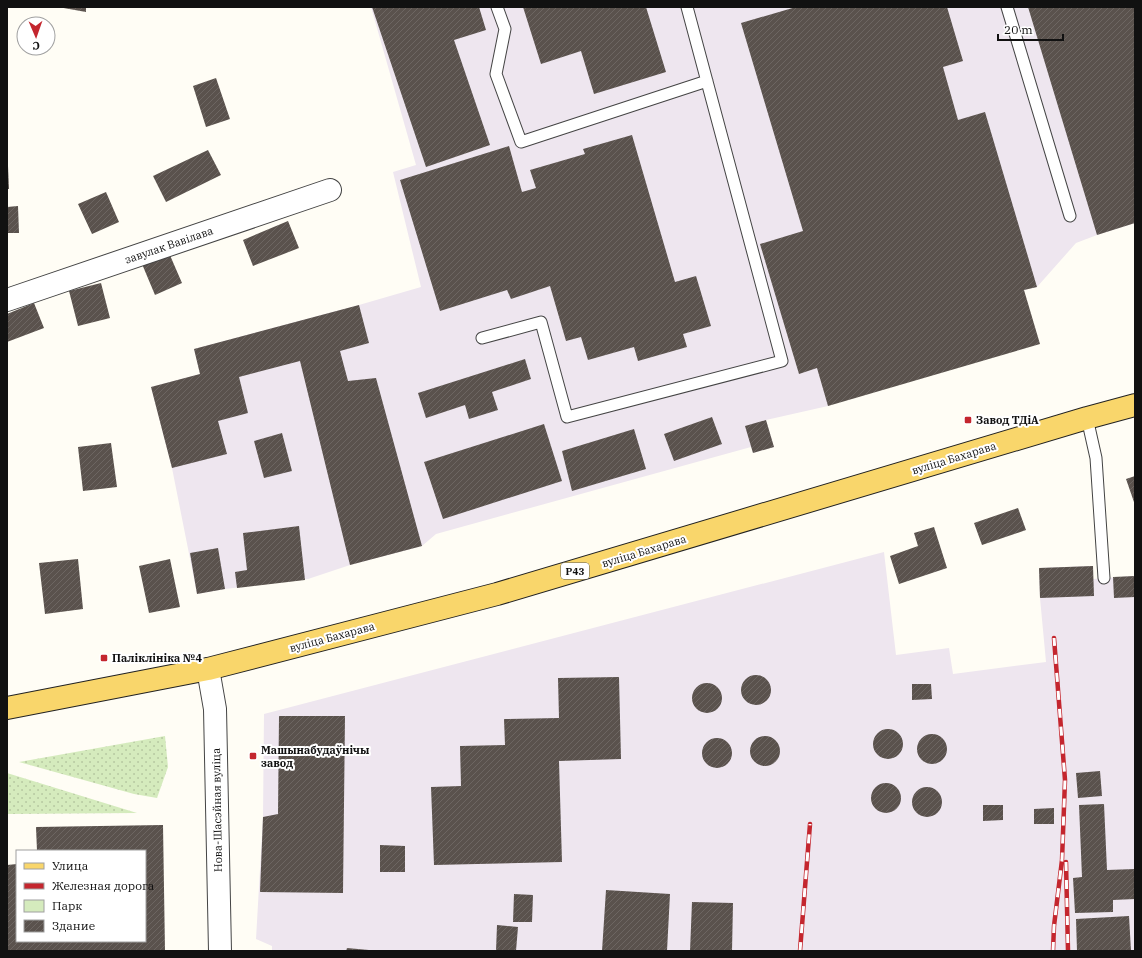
<svg xmlns="http://www.w3.org/2000/svg" width="1142" height="958" font-family="'IBM Plex Serif',serif">
	<defs>
		<pattern id="green-dots" width="8" height="8" patternUnits="userSpaceOnUse"><rect width="8" height="8" fill="#d5ebbd"/><path d="M2 2h.1M6 6h.1" fill="none" stroke="#b6c8a1" stroke-width="1.8" stroke-linecap="round"/></pattern>
		<pattern id="building-hatch" width="6" height="6" patternUnits="userSpaceOnUse"><rect width="6" height="6" fill="#5a524d"/><path d="M-1 1l2-2M0 6l6-6M5 7l2-2" fill="none" stroke="#6d6662"/></pattern>
	</defs>
	<rect width="100%" height="100%" fill="#fffdf5"/>
	<path fill="#eee6ef" d="M371,7H1135V223L1097,235L1076,243L1037,287L1024,290L828,406L766,420L774,447L753,453L751,447L436,534L422,546L350,565L308,579L225,589L197,594L172,468L151,387L200,374L194,349L359,305L421,287L393,172L416,165Z
		M884,552L896,655L949,648L953,674L1046,662L1040,598L1039,568L1093,566V579L1135,576V951H272V946L256,939L263,817L264,714Z"/>
	<path fill="url(#green-dots)" d="M165,736L168,767L157,798L134,794L19,762Z
		M7,773L137,813L7,814Z"/>
	<path fill="url(#building-hatch)" d="M58,7H86V12Z
		M372,7H479L486,30L454,40L490,145L426,167Z
		M523,7H646L666,72L594,94L581,51L541,64Z
		M796,7H947L963,61L943,67L958,120L985,112L1037,287L1024,290L1040,344L828,406L817,368L799,374L760,244L803,231L741,23Z
		M1028,7H1135V223L1097,235Z
		M216,78L230,119L206,127L193,86Z
		M632,135L675,282L696,276L711,326L683,334L687,347L638,361L634,347L588,360L581,337L566,341L550,286L511,299L507,290L440,311L400,180L509,146L522,192L536,188L530,170L585,154L583,149Z
		M208,150L221,175L166,202L153,176Z
		M7,166H8L9,189H7Z
		M106,192L119,222L92,234L78,204Z
		M18,206L19,233H7V207Z
		M288,221L299,248L253,266L243,240Z
		M169,253L182,283L155,295L142,264Z
		M101,283L110,318L78,326L69,291Z
		M34,303L44,328L7,342V314Z
		M359,305L369,343L340,351L348,381L376,378L422,546L350,565L300,361L239,377L248,413L218,421L227,454L172,468L151,387L200,374L194,349Z
		M525,359L531,379L492,392L498,410L469,419L465,405L426,418L418,393Z
		M712,417L722,444L674,461L664,434Z
		M766,420L774,447L753,453L745,426Z
		M544,424L562,481L443,519L424,462Z
		M634,429L646,469L572,491L562,451Z
		M282,433L292,471L264,478L254,441Z
		M111,443L117,487L83,491L78,447Z
		M1135,476V505L1126,479Z
		M1018,508L1026,530L982,545L974,523Z
		M299,526L305,580L237,588L235,572L247,570L243,533Z
		M934,527L947,568L899,584L890,556L918,546L914,533Z
		M218,548L225,589L197,594L190,553Z
		M78,559L83,609L45,614L39,563Z
		M170,559L180,607L149,613L139,566Z
		M1093,566L1094,596L1040,598L1039,568Z
		M1135,576V597L1114,598L1113,577Z
		M741 690a15 15 0 1 1 30 0a15 15 0 1 1-30 0Z
		M619,677L621,759L559,761L562,862L434,865L431,787L461,786L460,746L505,745L504,719L559,718L558,678Z
		M692 698a15 15 0 1 1 30 0a15 15 0 1 1-30 0Z
		M912,684H931L932,699L912,700Z
		M279,716H345L343,893L260,892L263,817L278,814Z
		M873 744a15 15 0 1 1 30 0a15 15 0 1 1-30 0Z
		M917 749a15 15 0 1 1 30 0a15 15 0 1 1-30 0Z
		M750 751a15 15 0 1 1 30 0a15 15 0 1 1-30 0Z
		M702 753a15 15 0 1 1 30 0a15 15 0 1 1-30 0Z
		M1100,771L1102,796L1078,798L1076,773Z
		M871 798a15 15 0 1 1 30 0a15 15 0 1 1-30 0Z
		M912 802a15 15 0 1 1 30 0a15 15 0 1 1-30 0Z
		M1104,804L1107,870L1135,869V899L1113,900V912L1075,913L1073,878L1082,877L1079,805Z
		M983,805H1003V820L983,821Z
		M1054,808V824H1034V809Z
		M163,825L165,951H7V865L17,864V941H145V851H37L36,827Z
		M380,845L405,846V872H380Z
		M606,890L670,894L667,951H602Z
		M514,894L533,895L532,922H513Z
		M692,902L733,903L732,951H690Z
		M1129,916L1131,951H1077L1076,919Z
		M497,925L518,927L516,951H496Z
		M347,948L369,950V951H346Z"/>
	<g fill="none" stroke-linecap="round" stroke-linejoin="round">
		<g stroke="#444" stroke-width="13">
			<path id="lane" d="M497,7L505,29L496,74L521,142L707,81
				M1007,7L1070,216
				M482,338L541,322L567,417L782,361L687,7
				M1087,418L1096,458L1104,578"/>
		</g>
		<g stroke="#444" stroke-width="24">
			<path id="street" d="M7,300L330,190
				M208,669L215,709L220,951"/>
		</g>
		<g stroke="#222" stroke-width="24">
			<path id="primary" d="M7,708L208,669L497,594L1087,418L1135,405"/>
		</g>
		<use href="#lane" stroke="#fff" stroke-width="11"/>
		<use href="#street" stroke="#fff" stroke-width="22"/>
		<use href="#primary" stroke="#f9d66b" stroke-width="22"/>
		<g stroke="#c4262e" stroke-width="4.5">
			<path id="rail" d="M1066,862L1068,951
				M800,951L810,824
				M1053,951L1054,926L1062,860L1065,780L1054,638"/>
		</g>
		<use href="#rail" stroke="#fff" stroke-width="3" stroke-dasharray="9" stroke-linecap="butt"/>
	</g>
	<g fill="#c4262e" stroke="#fff" stroke-width="1.5">
		<rect x="964" y="416" width="8" height="8" rx="2"/>
		<rect x="100" y="654" width="8" height="8" rx="2"/>
		<rect x="249" y="752" width="8" height="8" rx="2"/>
	</g>
	<g text-anchor="middle" dominant-baseline="central" stroke-width="4" stroke-linejoin="round" paint-order="stroke">
		<rect fill="#fff" stroke="#585858" stroke-width="1" x="561" y="563" width="28" height="16" rx="3"/>
		<g font-size="10" font-weight="bold" fill="#111">
			<text x="575" y="571">Р43</text>
		</g>
		<g font-size="11" fill="#111" stroke="#fff">
			<text transform="translate(169 245) rotate(-19)">завулак Вавілава</text>
			<text transform="translate(954 458) rotate(-17)">вуліца Бахарава</text>
			<text transform="translate(644 551) rotate(-17)">вуліца Бахарава</text>
			<text transform="translate(332 637) rotate(-15)">вуліца Бахарава</text>
			<text transform="translate(217 810) rotate(-91)">Нова-Шасэйная вуліца</text>
		</g>
		<g font-size="11" font-weight="bold" fill="#111" stroke="#fff" text-anchor="start">
			<text x="976" y="420">Завод ТДіА</text>
			<text x="112" y="658">Паліклініка №4</text>
			<text x="261" y="750">Машынабудаўнічы<tspan x="261" dy="13">завод</tspan></text>
		</g>
	</g>
	<rect width="1142" height="958" fill="none" stroke="#111111" stroke-width="16"/>
	<rect x="16" y="850" width="130" height="92" fill="#ffffff" stroke="#a0a0a0"/>
	<rect x="24" y="863" width="20" height="6" fill="#f9d66b" stroke="#a0a0a0"/>
	<text x="52" y="870" font-size="12" fill="#111111">Улица</text>
	<rect x="24" y="883" width="20" height="6" fill="#c4262e" stroke="#a0a0a0"/>
	<text x="52" y="890" font-size="12" fill="#111111">Железная дорога</text>
	<rect x="24" y="900" width="20" height="12" fill="#d5ebbd" stroke="#a0a0a0"/>
	<text x="52" y="910" font-size="12" fill="#111111">Парк</text>
	<rect x="24" y="920" width="20" height="12" fill="url(#building-hatch)" stroke="#a0a0a0"/>
	<text x="52" y="930" font-size="12" fill="#111111">Здание</text>
	<g transform="translate(36 36) rotate(178)"><circle r="19" fill="#ffffff" stroke="#a0a0a0"/>
	<path d="M0-3L7 15L0 10L-7 15Z" fill="#c4262e"/>
	<text y="-6" font-size="11" font-weight="bold" text-anchor="middle" fill="#111111">С</text>
	</g>
	<path d="M998 34v6h65v-6" fill="none" stroke="#111111" stroke-width="2"/>
	<text x="1004" y="34" font-size="12" fill="#111111" stroke="#ffffff" stroke-width="3" paint-order="stroke">20 m</text>
</svg>
